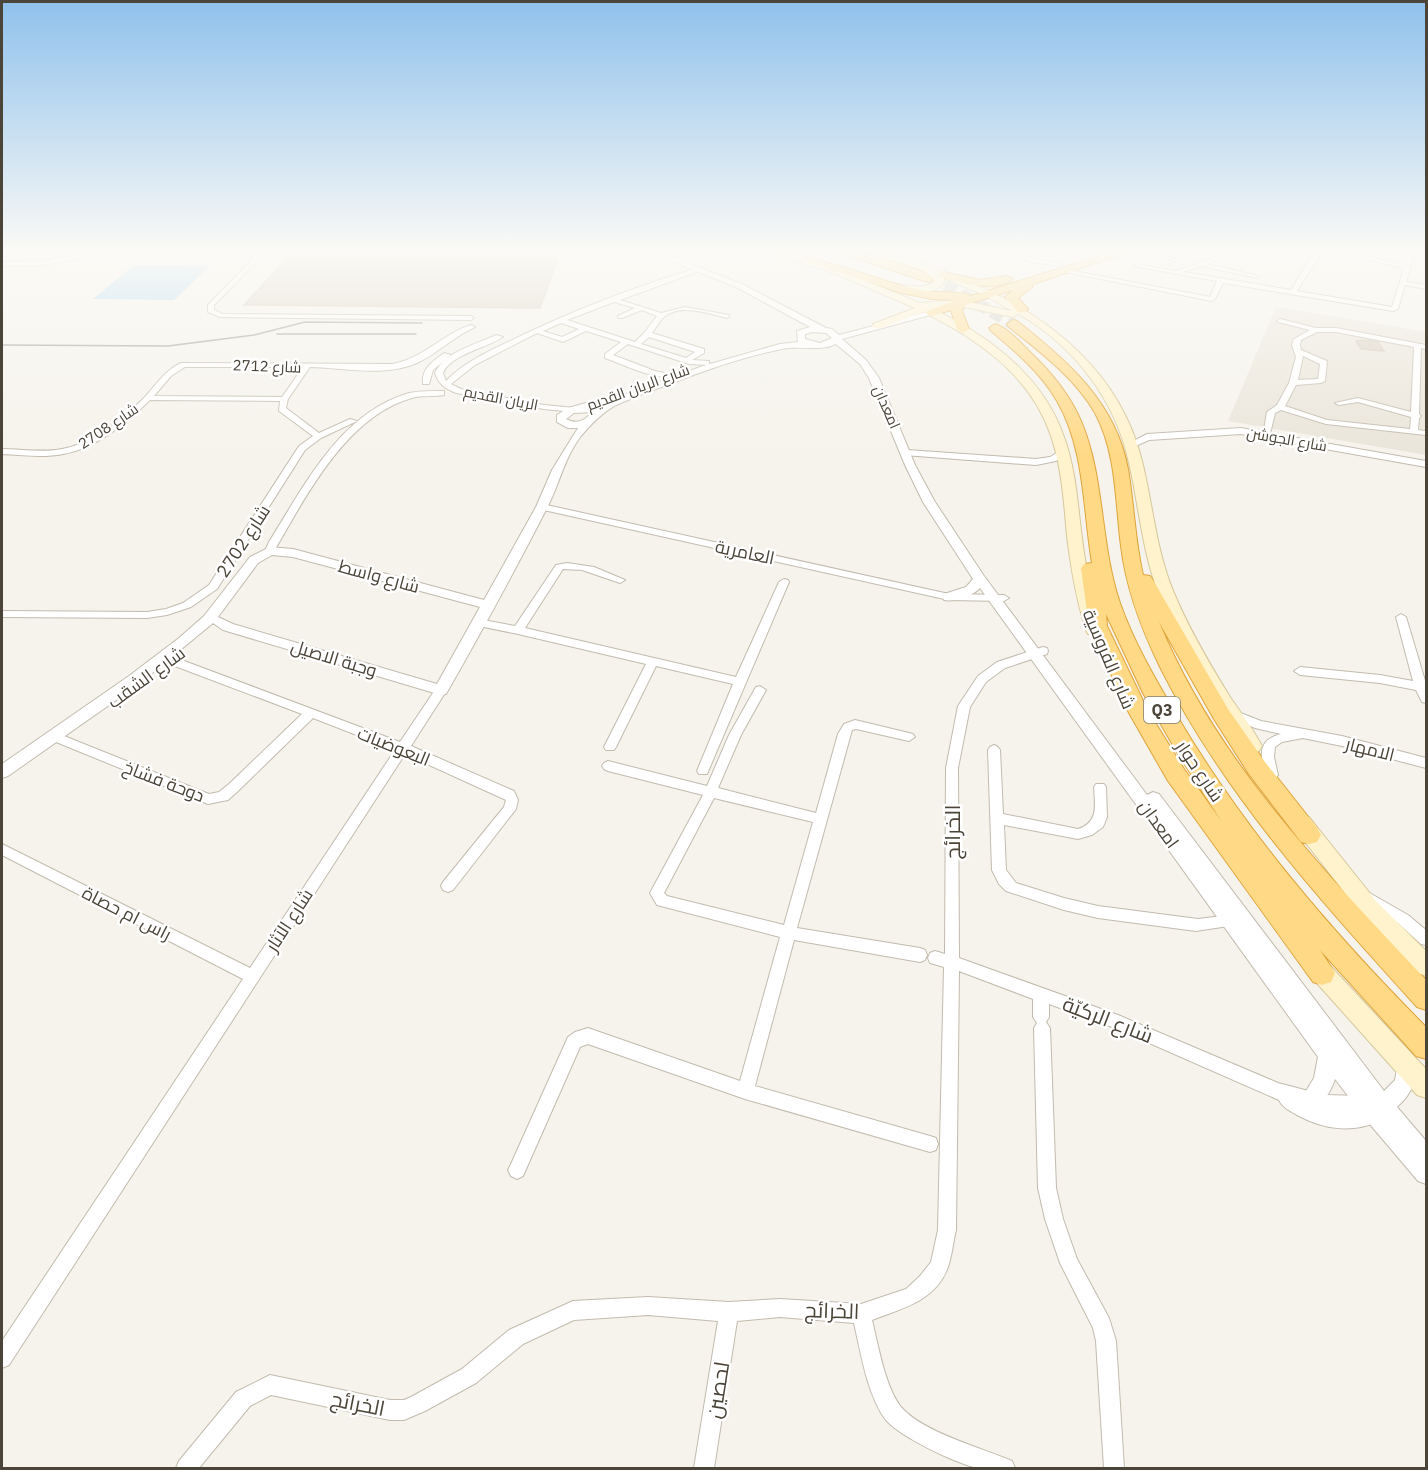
<svg xmlns="http://www.w3.org/2000/svg" width="1428" height="1470" font-family="'IBM Plex Sans',Cairo,sans-serif">
	<rect width="100%" height="100%" fill="#f6f3ec"/>
	<path fill="#eae5da" d="M1276,307L1426,332V455L1228,421Z"/>
	<path fill="#a9d4f2" d="M134,265L210,266L174,300L93,299Z"/>
	<path fill="#d8cfc1" stroke="#d3c7b4" stroke-width="1.5" d="M289,256L558,258L540,308L244,305Z
		M1365,340L1378,342L1384,351L1361,349L1356,341Z"/>
	<g fill="none" stroke-linecap="round" stroke-linejoin="round">
		<path stroke="#d4d0c8" stroke-width="12" stroke-dasharray="12 6" stroke-linecap="butt" d="M928,279L958,292L1013,324"/>
		<g stroke="#c2bbae" stroke-width="2">
			<path id="minor" d="M19,250H31L2,257V253Z
				M103,250H205L202,252L107,253L44,265L2,266V262L44,261Z
				M240,250L256,252L259,259L214,305V310L223,314L471,316L474,318L471,320L220,317L208,312V305L253,259L251,254Z
				M998,250H1007L1035,259L1063,264L1060,266L1032,262Z
				M1197,250H1206L1165,265L1160,264Z
				M1238,250H1247L1207,264L1258,276V278L1201,266L1183,272L1291,290L1313,254L1317,250H1323L1297,291L1392,307L1404,268L1326,250H1337L1405,265L1409,250H1415L1406,282L1426,285V289L1405,285L1398,309L1393,311L1223,283L1215,299L1212,301L1060,271L1063,269L1210,297L1217,281L1133,266L1136,264L1176,271Z
				M700,267L703,269L702,270L620,300L661,313L685,307L729,315V317L727,318C709,314 681,303 664,317C659,321 656,328 652,333L704,349V353L692,360L709,361V365L689,364L628,344L613,355L655,371L674,375C660,383 620,363 605,358V354L621,342L586,331L563,342L537,333L475,365L451,384L461,389L544,405L575,408V412H572L544,409L456,393C445,388 439,385 435,373C444,352 477,344 496,335L503,337C487,348 451,354 443,373L446,381C463,363 487,352 508,342C569,312 634,287 700,267ZM614,302L635,308L618,316V318H622L642,310L657,316L645,332L635,342L567,320ZM561,323L579,329L562,337L543,331ZM649,337L695,352L686,358L641,344Z
				M1280,319L1316,328H1336L1426,345V349L1421,348L1419,414L1421,416L1419,418L1418,430L1426,431V435L1326,424L1281,410L1275,413L1270,434L1263,436L1267,412L1277,405L1289,383L1296,357L1292,345L1294,339L1310,330L1278,322L1277,321ZM1317,332H1336L1414,347L1411,412L1358,398L1335,403L1339,405L1358,402L1411,417L1410,429L1327,420L1285,406L1296,385L1321,383L1325,381L1327,361L1301,350L1300,345L1301,340ZM1303,356L1320,364L1318,379L1298,380Z
				M471,325L475,327L473,328C453,337 437,354 417,363C385,377 344,368 310,367L288,399L286,408L319,433L350,419L357,421L321,438L305,450L217,589L191,607L167,615L147,618L2,617V611L147,612L166,609L183,603L209,585L299,446L313,436L279,411L280,401L150,400C126,423 97,448 63,454C43,458 22,455 2,454V449C22,449 42,453 62,449C92,444 123,419 144,398C156,385 165,370 181,363L392,364C423,359 442,334 471,325ZM185,367H303L282,397L154,396L171,376Z
				M444,353L451,355L433,370L429,384H423C421,369 433,361 444,353Z
				M441,391H444V395C433,397 422,395 412,398C346,416 305,498 273,553H267L265,551L269,542C304,486 340,413 409,393C419,391 431,391 441,391Z
				M907,450L1036,459L1050,457L1062,450L1066,453L1056,461L1036,465L904,455L903,453Z
				M542,504L949,594L1004,595L1009,598L1004,601L949,600L539,509L537,507Z
				M567,563L594,567L625,580L620,583L582,570L563,569L525,628L736,677L779,582L784,579L788,580L789,582L707,774H699L697,771L733,684L656,666L616,747L614,750H606L604,747L646,664L518,634L474,625L473,623L474,621L478,619L515,626L556,565Z
				M1401,614L1406,617L1426,684V703L1422,702L1416,690L1380,683L1300,675L1294,671L1300,667L1380,675L1413,681L1396,617Z
				M1043,647L1047,648L1048,651L1047,654L1005,668L986,682L970,707L958,768L959,958L1118,1015L1278,1083L1324,1095L1365,1096L1371,1098L1373,1104L1372,1108L1381,1109L1383,1115L1381,1121C1351,1133 1325,1130 1297,1115C1290,1111 1282,1107 1279,1100L1115,1028L1049,1004V1017L1046,1022L1050,1028L1056,1188L1063,1219L1077,1259L1109,1318L1116,1341L1124,1468H1104L1096,1341L1093,1328L1060,1263L1045,1219L1038,1188L1034,1028L1037,1023L1033,1017V999L959,971L956,1230C953,1242 952,1256 948,1267C936,1301 901,1309 872,1320C878,1344 885,1387 901,1407C922,1432 982,1448 1012,1461L1015,1468C1004,1468 990,1470 978,1468C957,1464 898,1436 885,1419C867,1393 861,1354 854,1323L780,1317L737,1321L714,1468H694L718,1321L648,1315L574,1320L523,1344L476,1383L425,1411L404,1420H390L271,1395L250,1406L199,1468H176L179,1461L236,1392L270,1375L390,1400H404L411,1397L462,1369L509,1330L573,1301L648,1297L729,1302L780,1299L861,1304L906,1289L920,1276L931,1262L938,1230L944,967L930,963L928,958L930,953L935,951L945,954L946,768L958,706L978,676L997,662Z
				M163,653L400,742L437,687H445L447,690L445,693L411,746L514,791L518,800L516,809L453,890L448,892L443,890L441,886L443,882L504,807L506,800L405,754L9,1365L2,1368V1341L243,979L2,855V844L250,968L395,750L313,718L237,792L228,800L208,804L56,742L54,739L56,736H64L209,794L219,792L229,784L302,714L159,660L157,657L159,654Z
				M760,686L766,690L741,735L718,788L816,813L838,734L844,724L855,720L913,734L915,737L909,741L856,729L852,730L797,928L920,948L925,950L927,955L925,960L920,962L794,940L755,1086L930,1136L936,1138L938,1144L936,1150L930,1152L745,1099L588,1044L580,1047L523,1176L517,1179L511,1176L508,1170L511,1164L568,1037L575,1032L588,1028L740,1081L780,937L657,905L650,893L703,795L608,771L604,769L602,766L604,763L608,761L707,786L729,735L756,687ZM714,798L813,822L784,925L667,896L664,893Z
				M1233,710L1261,721L1342,736L1426,758V768L1342,746L1303,738L1282,742L1275,747L1274,757L1278,775L1276,778H1268L1266,775C1260,755 1257,740 1281,734L1255,728L1229,717L1227,714Z
				M994,745L998,747L1000,750L1003,814L1078,829C1099,822 1095,805 1094,787L1096,784H1104L1106,787L1107,817L1103,827L1092,835L1078,839L1004,825L1006,870L1016,883L1064,898L1098,906L1198,919L1230,915L1235,917L1237,921L1235,925L1196,931L1098,918L1064,910L1006,891L999,884L992,870L988,750L990,747Z
				M1366,891L1408,915L1426,930V945L1421,944L1398,923L1361,901L1359,897L1361,893Z"/>
		</g>
		<g stroke="#c2bbae" stroke-width="2">
			<path id="tertiary" d="M643,250H654L742,284L826,328L832,329L839,335L934,310V314L842,339L866,360L879,378L915,465L935,502L984,576L1147,795L1153,792L1159,794L1384,1091L1395,1080L1399,1058L1406,1055L1413,1058C1421,1076 1411,1095 1397,1107L1426,1141V1184L1418,1181L1368,1122L1335,1079C1331,1092 1322,1106 1310,1111L1303,1108L1300,1101L1314,1078L1318,1057L980,588C973,596 955,602 944,600L943,597L944,594L966,587L973,579L923,502L905,465L869,378L860,364L836,344C820,352 800,345 782,349C728,360 674,382 623,402C606,408 592,423 581,436C564,458 559,486 546,510C514,572 481,633 446,694L441,695L223,630L213,623L139,684L8,776L2,778V764L129,676L179,638L204,616L250,557L270,547L293,549L484,600L536,507L552,470L578,428H568L557,422V415L568,408L608,397L612,399L703,366L780,344L798,342L797,331L810,327L736,287ZM813,332L826,333L832,338L820,343L805,339V334ZM602,405C588,413 584,428 566,419L574,413L593,412V408ZM272,555L293,557L480,607L437,684L233,624L218,617L258,563Z
				M1241,428L1426,461V467L1241,434L1149,440L1131,448L1126,445L1147,434Z"/>
		</g>
		<g stroke="#d6c79b" stroke-width="2">
			<path id="secondary" d="M761,250H778L814,260L920,303L959,300L1012,311L986,296L944,278V283C931,297 912,294 896,290L894,288C905,281 920,292 934,282V279L922,270L862,250C896,249 943,271 974,284C1053,318 1121,375 1142,461C1153,505 1156,551 1174,593C1189,629 1209,663 1230,697C1241,713 1253,729 1262,746L1259,751L1253,753L1247,751C1214,700 1180,648 1158,592C1142,550 1139,506 1129,463C1116,401 1074,345 1018,314L1013,317L959,306L933,309C989,336 1043,376 1064,437C1078,475 1078,518 1085,559C1088,583 1094,607 1102,630L1100,634H1088L1086,630C1076,599 1071,568 1067,536C1064,503 1062,468 1051,436C1031,376 978,339 923,312L881,328H873V324L915,308L836,274Z
				M1302,815L1309,817L1376,901L1426,951V976L1418,973L1362,915L1295,829L1292,823L1295,817Z
				M1314,954L1322,957L1426,1069V1098L1417,1095L1306,971L1303,964L1306,957Z"/>
		</g>
		<g stroke="#e0a43c" stroke-width="2">
			<path id="trunk" d="M832,250C854,250 917,265 934,279L932,281H924Z
				M1119,250H1135L1033,284L1032,287L1018,298L1028,309L1026,312H1018L1005,297L1013,290L965,305L962,311L969,329L963,333L957,329L951,310L931,316L925,312L956,300L932,299L902,293L801,260L806,257L822,261C857,270 890,285 926,291C937,293 965,291 971,296Z
				M943,272L981,280L1007,276L1013,279C994,294 960,282 939,277V273Z
				M1013,320L1017,321C1068,361 1116,403 1128,469C1134,504 1135,540 1143,575L1150,576L1153,580L1228,709L1265,762L1317,828L1321,835L1317,842L1309,844L1301,842L1249,774L1214,719L1159,622C1216,761 1325,872 1426,980V1010L1417,1007C1321,901 1224,795 1160,667C1141,628 1126,589 1121,546C1115,501 1117,454 1095,413C1075,378 1040,352 1009,327L1007,324Z
				M995,324C1008,328 1021,343 1030,352C1051,372 1070,395 1081,421C1105,477 1100,545 1120,603C1134,643 1156,680 1177,716C1245,831 1332,932 1426,1027V1059L1416,1056L1320,950L1335,973L1331,982L1322,985L1313,982L1168,781L1129,713L1089,626L1081,568L1084,564L1092,563C1083,510 1085,449 1057,401C1041,373 1015,351 991,331L989,328ZM1106,614L1143,693L1178,754L1222,822L1184,769L1148,711L1107,626Z"/>
		</g>
		<use href="#minor" fill="#fff" fill-rule="evenodd"/>
		<use href="#tertiary" fill="#fff" fill-rule="evenodd"/>
		<use href="#secondary" fill="#fff3cd" fill-rule="evenodd"/>
		<use href="#trunk" fill="#ffd985" fill-rule="evenodd"/>
		<path stroke="#9a9a9a" stroke-width="1.5" d="M277,334H416
			M2,345L168,346L254,335L305,322L422,323"/>
	</g>
	<linearGradient id="sky" x2="0" y2="1"><stop stop-color="#8fc1ec"/><stop offset="0.55" stop-color="#fbfaf6"/><stop offset="1" stop-color="#fbfaf6" stop-opacity="0"/></linearGradient>
	<rect width="1428" height="456" fill="url(#sky)"/>
	<g text-anchor="middle" dominant-baseline="central" stroke-width="5" stroke-linejoin="round" paint-order="stroke">
		<g font-size="15" fill="#4b4439" stroke="#fff">
			<text transform="translate(267 366) rotate(2)">شارع 2712</text>
			<text transform="translate(638 387) rotate(-20)">شارع الريان القديم</text>
			<text transform="translate(501 398) rotate(11)">الريان القديم</text>
			<text transform="translate(887 407) rotate(66)">امعدان</text>
			<text transform="translate(108 426) rotate(-34)">شارع 2708</text>
			<text transform="translate(1287 439) rotate(10)">شارع الجوشن</text>
		</g>
		<rect fill="#fff" stroke="#817c74" stroke-width="1.5" x="1144" y="697" width="36" height="26" rx="4.5"/>
		<g font-size="16" font-weight="bold" fill="#4b4439">
			<text x="1162" y="710">Q3</text>
		</g>
		<g font-size="18" fill="#4b4439" stroke="#fff">
			<text transform="translate(243 541) rotate(-57)">شارع 2702</text>
			<text transform="translate(745 552) rotate(12)">العامرية</text>
			<text transform="translate(379 576) rotate(15)">شارع واسط</text>
			<text transform="translate(334 658) rotate(17)">وجبة الاصيل</text>
			<text transform="translate(1109 659) rotate(67)">شارع الفروسية</text>
			<text transform="translate(146 677) rotate(-36)">شارع الشقب</text>
			<text transform="translate(394 746) rotate(22)">البعوضيات</text>
			<text transform="translate(1370 749) rotate(14)">الامهار</text>
			<text transform="translate(1200 771) rotate(56)">شارع حوار</text>
			<text transform="translate(164 781) rotate(21)">دوحة فشاخ</text>
			<text transform="translate(1159 824) rotate(54)">امعدان</text>
			<text transform="translate(127 913) rotate(27)">راس ام حصاة</text>
			<text transform="translate(289 920) rotate(-57)">شارع الآثار</text>
		</g>
		<g font-size="21" fill="#4b4439" stroke="#fff">
			<text transform="translate(952 832) rotate(-90)">الخرائج</text>
			<text transform="translate(1108 1019) rotate(21)">شارع الركيّة</text>
			<text transform="translate(832 1310) rotate(2)">الخرائج</text>
			<text transform="translate(717 1390) rotate(-81)">لحصين</text>
			<text transform="translate(358 1403) rotate(11)">الخرائج</text>
		</g>
	</g>
	<rect width="1428" height="1470" fill="none" stroke="#4b4439" stroke-width="6"/>
</svg>
